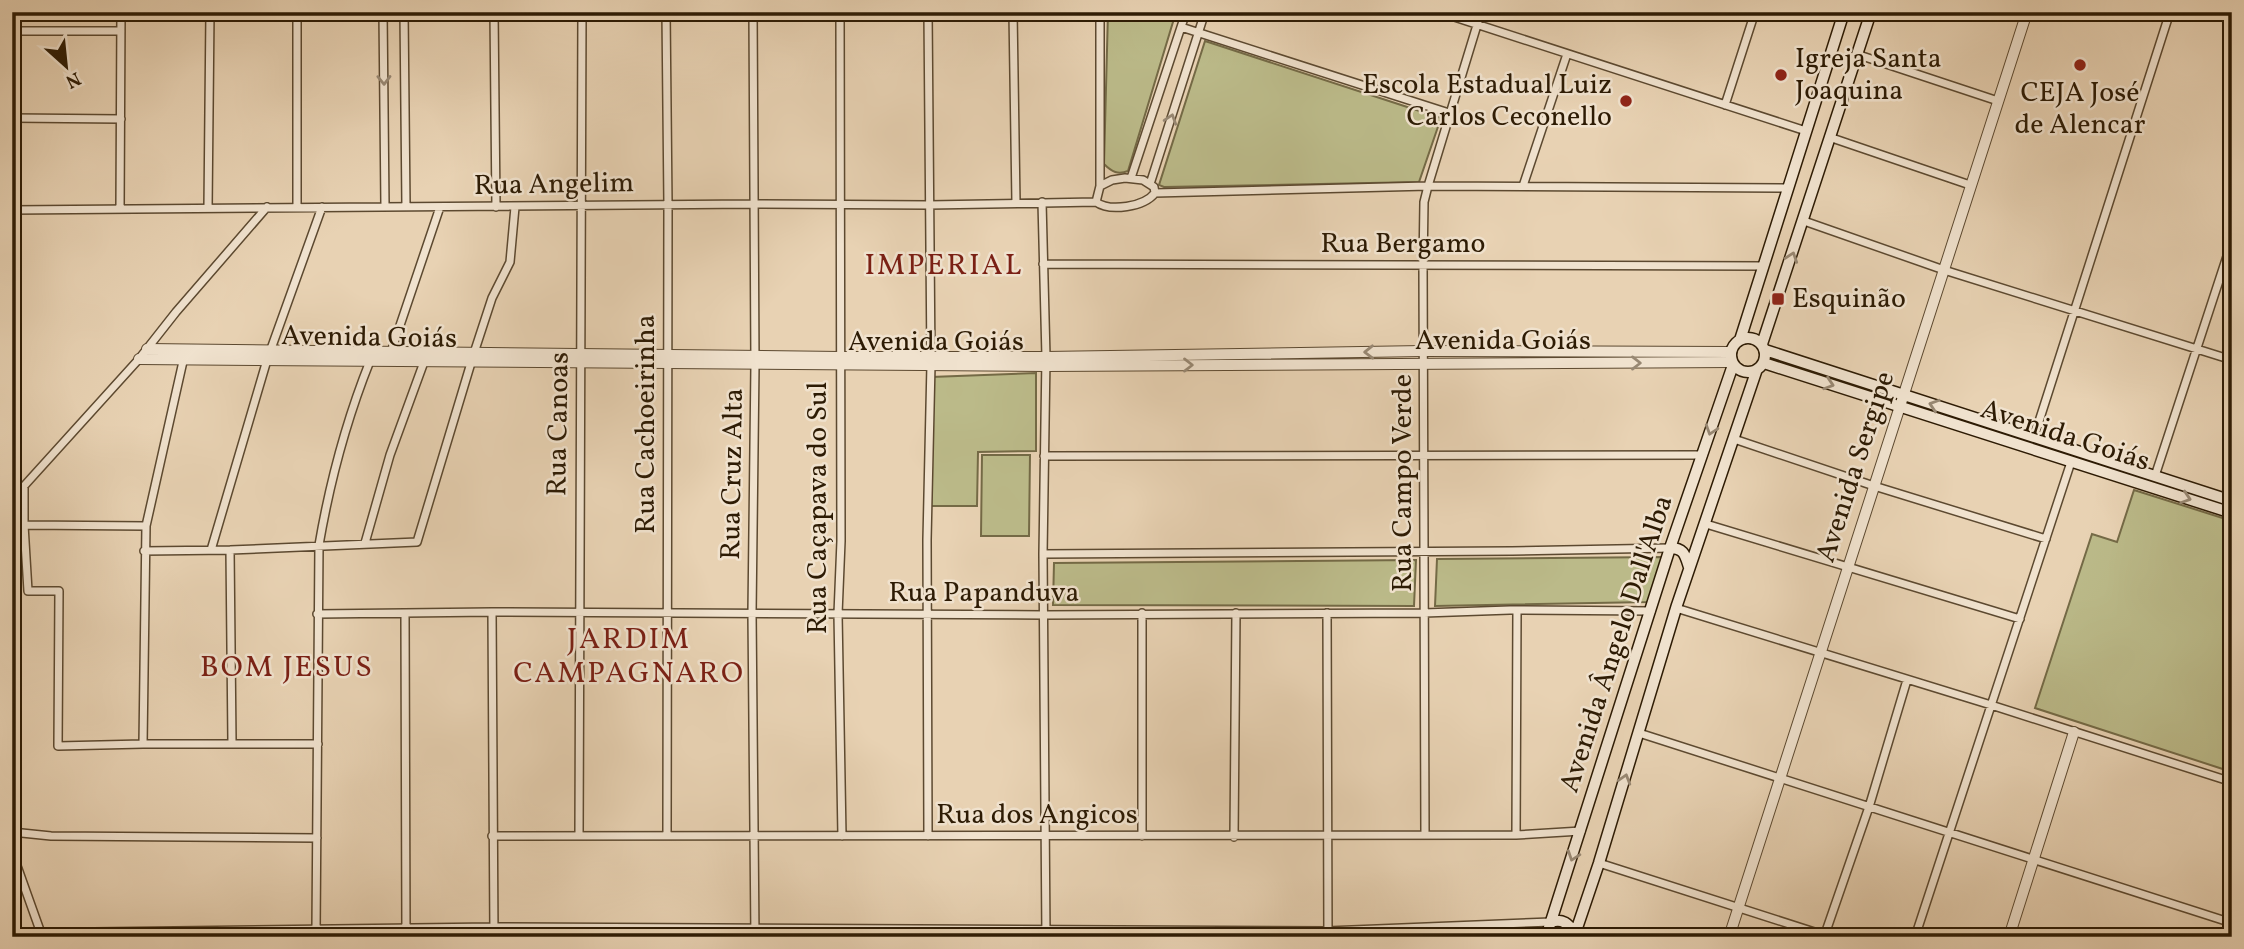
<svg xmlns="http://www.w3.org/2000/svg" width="2244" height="949" font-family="Vollkorn,serif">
	<rect width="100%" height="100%" fill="#e8d2b3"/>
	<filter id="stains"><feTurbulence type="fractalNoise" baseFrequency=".00286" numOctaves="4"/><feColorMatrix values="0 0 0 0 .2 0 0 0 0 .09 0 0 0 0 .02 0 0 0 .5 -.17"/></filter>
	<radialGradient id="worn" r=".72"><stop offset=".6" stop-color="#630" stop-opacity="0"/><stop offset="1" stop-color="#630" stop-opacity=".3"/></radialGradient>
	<path fill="#bbba89" stroke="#746a46" stroke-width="2" d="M1108,12H1176L1128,171C1118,175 1112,172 1104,164Z
		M1205,41L1441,118L1419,182L1164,187L1159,185Z
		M1036,373V451L978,452L977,506H930L931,377Z
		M982,455H1030L1029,536H981Z
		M2134,490L2232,521V772L2035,708L2092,534L2117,542Z
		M1664,557L1649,602L1435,606L1437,559Z
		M1416,560L1414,606L1053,605L1054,563Z"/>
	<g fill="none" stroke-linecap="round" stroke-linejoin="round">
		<g stroke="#5c4930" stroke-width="10">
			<path id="minor" d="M297,12V207
				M383,12L385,207
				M404,12L406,207
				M494,12L496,207
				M666,12L668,205L667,835
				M753,12L755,364L752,613L755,937
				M840,12L841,541L838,614L842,836
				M928,12L931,364L927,540L928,836
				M1013,12L1016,203
				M1439,12L1806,131
				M1733,12L1753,18
				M2006,12L2025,19
				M1181,27L1449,113
				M12,31H121
				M1856,54L1998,101
				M1725,105L1755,12
				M12,118L121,119
				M1829,137L1970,185
				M1125,178L1143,180L1154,187L1155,193C1144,207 1110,212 1096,202L1100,186L1112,180Z
				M1131,178L1186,12
				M1150,184L1205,12
				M1100,186V12
				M1523,186L1567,54
				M1155,193L1428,186L1788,188
				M1042,202L1046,357L1043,554L1046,937
				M267,207L176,312L139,359L24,486V525L28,591H59L58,746L143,744H318
				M208,208L210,12
				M120,209L121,12
				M12,210L753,204L929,205L1096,202
				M1804,221L1944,270L2232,360
				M1043,264L1763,266
				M391,352L440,207
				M2034,437L2170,12
				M1734,439L1874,486L2046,539
				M1044,456L1703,455
				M2155,476L2232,241
				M1706,524L2020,619
				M24,525L146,526
				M365,543L390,455L424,362
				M211,550L267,360L322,207
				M230,550L232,743
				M144,551L230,550L417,542L474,353L492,298L510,262L515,207
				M1043,554L1512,551L1670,548
				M1676,608L1991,705L2232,782
				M492,612L494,937
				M1142,613V836
				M1327,613L1328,937
				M317,614L492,612L1044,615L1424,613L1510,610L1651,611
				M405,615L406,937
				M1639,733L2232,923
				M143,744L146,526L184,357
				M12,832L51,836L317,838
				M1425,835L1423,266L1424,202L1428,186L1481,12
				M1516,835L1517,610
				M492,836L1516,835L1581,831
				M579,836L582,12
				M1234,837L1236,613
				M12,852L42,936
				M1599,863L1830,937
				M316,930L319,545C330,481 346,421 370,361
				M12,933L493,927L1327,931L1551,922
				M1824,937L1869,807L1907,680
				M1915,937L2071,462"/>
		</g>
		<g stroke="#5c4930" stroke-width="12">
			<path id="tertiary" d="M147,349L840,357H1046L1423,351L1731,352
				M139,359L1046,366L1732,362
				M1729,937L2027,12
				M2009,937L2074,732"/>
		</g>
		<g stroke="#2d1b04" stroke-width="13">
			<path id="secondary" d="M1731 355a17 17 0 1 1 34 0a17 17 0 1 1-34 0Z
				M1740,340L1844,12
				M1762,344L1871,12
				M1765,350L2232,501
				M1764,363L2232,513
				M1670,548C1684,548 1685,555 1689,567
				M1551,922C1563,918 1568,924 1575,933
				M1546,937L1670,548L1733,365
				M1574,937L1599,863L1677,605L1756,372"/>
		</g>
		<use href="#minor" stroke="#f0e2ce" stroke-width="7"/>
		<use href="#tertiary" stroke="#f0e2ce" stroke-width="10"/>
		<use href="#secondary" stroke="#f0e2ce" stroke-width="10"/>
	</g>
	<defs><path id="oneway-chevron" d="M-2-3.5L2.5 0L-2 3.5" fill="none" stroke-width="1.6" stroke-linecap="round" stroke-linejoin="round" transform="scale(1.75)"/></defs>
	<g stroke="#988873">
		<use href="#oneway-chevron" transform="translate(384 80) rotate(89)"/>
		<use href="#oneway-chevron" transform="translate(1171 119) rotate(-72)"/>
		<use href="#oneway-chevron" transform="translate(1792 257) rotate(-71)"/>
		<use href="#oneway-chevron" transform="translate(1369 352) rotate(179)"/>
		<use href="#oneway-chevron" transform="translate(1636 363)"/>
		<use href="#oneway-chevron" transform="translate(1188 365)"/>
		<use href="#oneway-chevron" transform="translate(1829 384) rotate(18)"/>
		<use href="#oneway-chevron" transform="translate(1934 405) rotate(-162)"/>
		<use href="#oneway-chevron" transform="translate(1711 430) rotate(108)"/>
		<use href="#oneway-chevron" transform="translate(2186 498) rotate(18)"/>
		<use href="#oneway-chevron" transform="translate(1625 779) rotate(-73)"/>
		<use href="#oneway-chevron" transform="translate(1573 856) rotate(109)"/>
	</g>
	<g fill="#8f2418" stroke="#f0e2ce" stroke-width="2.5">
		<circle cx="2080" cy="65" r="7"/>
		<circle cx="1781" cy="75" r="7"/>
		<circle cx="1626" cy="101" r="7"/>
		<rect x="1771" y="292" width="14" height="14" rx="3.5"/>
	</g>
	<g text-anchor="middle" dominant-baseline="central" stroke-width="5" stroke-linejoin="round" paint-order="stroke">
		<g font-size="28" fill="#2d1b04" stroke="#f0e2ce" text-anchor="start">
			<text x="1795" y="59">Igreja Santa<tspan x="1795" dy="32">Joaquina</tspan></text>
			<text x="1612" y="85" text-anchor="end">Escola Estadual Luiz<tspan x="1612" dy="32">Carlos Ceconello</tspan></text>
			<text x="2080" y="93" text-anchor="middle">CEJA José<tspan x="2080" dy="32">de Alencar</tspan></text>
			<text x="1792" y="299">Esquinão</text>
		</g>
		<g font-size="28" fill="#2d1b04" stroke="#f0e2ce">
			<text transform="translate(554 185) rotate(-1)">Rua Angelim</text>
			<text x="1403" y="244">Rua Bergamo</text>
			<text transform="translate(369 338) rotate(1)">Avenida Goiás</text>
			<text x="1503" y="341">Avenida Goiás</text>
			<text x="936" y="342">Avenida Goiás</text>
			<text transform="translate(559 424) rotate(-89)">Rua Canoas</text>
			<text transform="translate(646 424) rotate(-90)">Rua Cachoeirinha</text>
			<text transform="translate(2065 436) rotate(18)">Avenida Goiás</text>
			<text transform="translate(1856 467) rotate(-72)">Avenida Sergipe</text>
			<text transform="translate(733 474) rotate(-89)">Rua Cruz Alta</text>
			<text transform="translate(1403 483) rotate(-90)">Rua Campo Verde</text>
			<text transform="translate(818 508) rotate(-90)">Rua Caçapava do Sul</text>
			<text x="984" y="593">Rua Papanduva</text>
			<text transform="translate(1617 644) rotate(-72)">Avenida Ângelo Dall'Alba</text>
			<text x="1037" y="815">Rua dos Angicos</text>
		</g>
		<g font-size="30" letter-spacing="2" fill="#7a1f14" stroke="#f0e2ce">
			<text x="944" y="266">IMPERIAL</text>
			<text x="629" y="640">JARDIM<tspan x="629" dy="34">CAMPAGNARO</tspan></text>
			<text x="287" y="668">BOM JESUS</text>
		</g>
	</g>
	<rect width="2244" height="949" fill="none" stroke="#e8d2b3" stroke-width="42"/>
	<rect x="14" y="14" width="2216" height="921" fill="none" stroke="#2d1b04" stroke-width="3.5"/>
	<rect x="21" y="21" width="2202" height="907" fill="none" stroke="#2d1b04" stroke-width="2"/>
	<g transform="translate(66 66) rotate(153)" stroke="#f0e2ce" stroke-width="5" paint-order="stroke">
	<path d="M0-5L12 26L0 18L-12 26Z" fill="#2d1b04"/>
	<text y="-10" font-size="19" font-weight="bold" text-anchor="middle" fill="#2d1b04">N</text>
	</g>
	<rect width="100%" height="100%" filter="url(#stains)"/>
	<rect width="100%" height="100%" fill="url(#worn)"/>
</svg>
